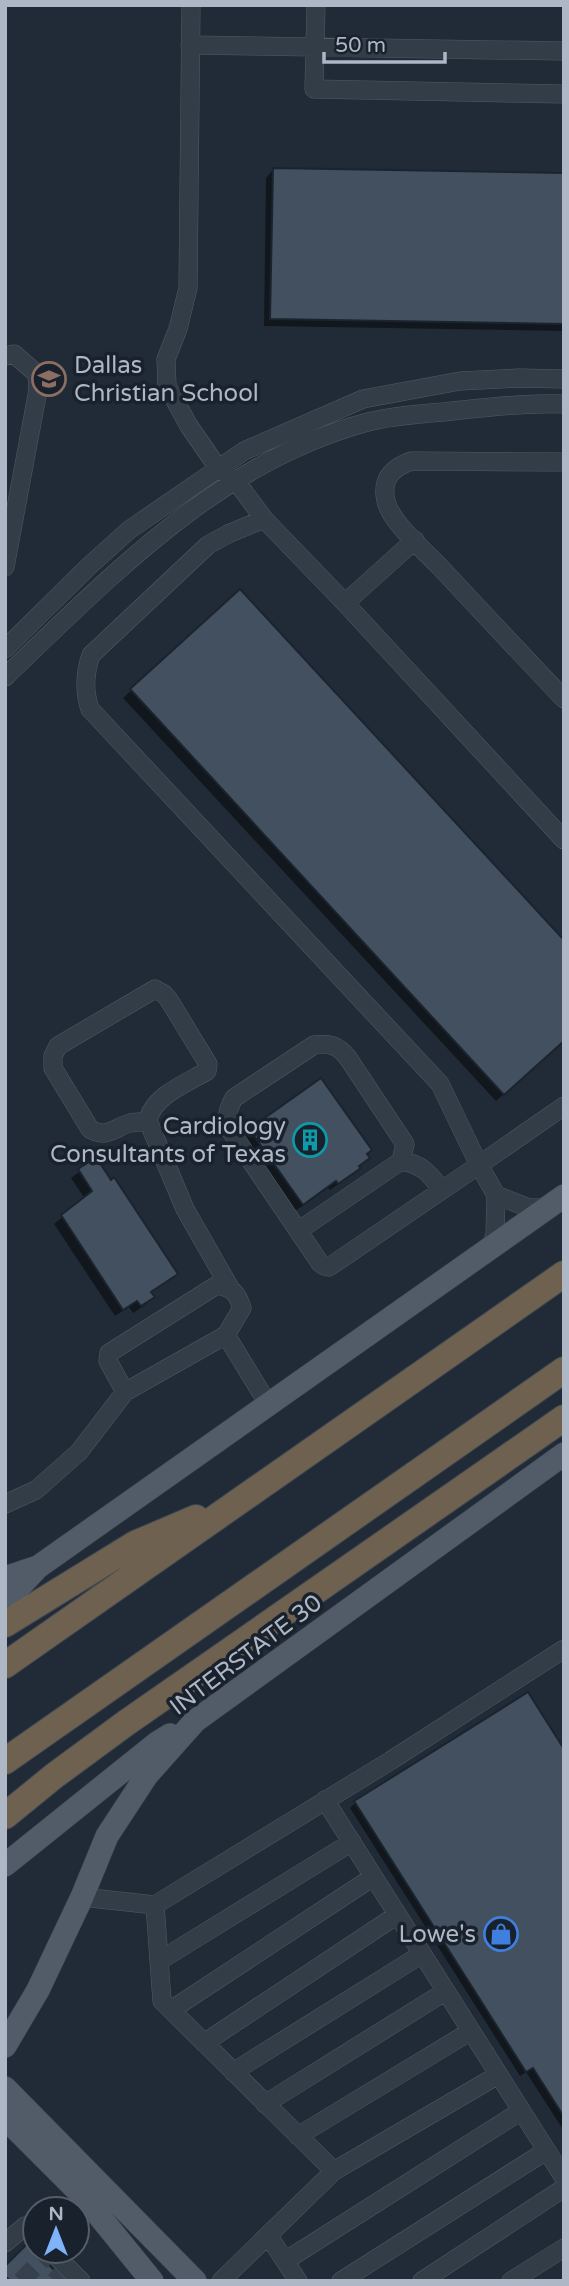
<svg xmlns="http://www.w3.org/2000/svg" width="569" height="2286" font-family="'Varela Round',sans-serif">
	<rect width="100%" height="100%" fill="#202b37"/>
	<path fill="#0007" d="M273,170L564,175V331L264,326L266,178Z
		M240,591L564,1039L496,1101L123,698Z
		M250,1130L365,1154L368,1158L351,1175L330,1190L328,1188L295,1211L243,1138Z
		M96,1160L175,1274L150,1293L152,1297L145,1305L133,1313L129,1307L115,1316L54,1224L85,1199L71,1178Z
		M564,1752V2131L526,2072L520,2076L350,1808L356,1802Z"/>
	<path fill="#42505f" stroke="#1b242e" stroke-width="2" d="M273,168L564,173V324L270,319Z
		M240,589L564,940V1041L504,1095L130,689Z
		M321,1078L372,1150L367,1154L370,1158L359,1166L361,1168L338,1184L336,1181L303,1205L249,1129Z
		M96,1157L111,1180L114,1177L178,1274L151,1292L155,1297L141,1306L137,1301L123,1310L61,1215L92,1191L78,1169Z
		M528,1692L564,1749V2117L533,2068L526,2072L354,1801Z
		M27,2244L35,2247V2251H39L43,2259L65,2281H10L5,2276V2266Z"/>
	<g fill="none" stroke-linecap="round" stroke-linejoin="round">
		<path stroke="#35404c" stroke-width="18" stroke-dasharray="18 9" stroke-linecap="butt" d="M21,2281L45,2257
			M55,2281L61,2274"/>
		<g stroke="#515a66" stroke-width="19">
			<path id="minor" d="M191,5L188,288L178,329L166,359L167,386L189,426L218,468L236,481L264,519L345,603L564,840
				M316,5L314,89L564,94
				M190,45L564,51
				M5,356L14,354L37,374L38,390L5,567
				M564,462L411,461C392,468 381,479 386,501C391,523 424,550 440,567C481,611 522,655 564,699
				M264,519L228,534L208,545L91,655C85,672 84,692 90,709L440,1084L479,1165L564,1106
				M345,603L415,540
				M5,649L88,567L129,530L244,451L363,399L460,381L519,378L564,379
				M5,677C112,575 220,461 368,422C395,415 424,414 452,411C490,407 526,403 564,404
				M148,1121C142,1122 135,1122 130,1123C113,1128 107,1139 90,1129L53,1068V1056L58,1046L155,989L164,994L169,1000L208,1064L207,1071C187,1083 152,1096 148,1121L185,1209L230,1288
				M401,1161C422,1164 429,1173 441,1189
				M496,1195L529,1208H546
				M298,1231L401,1161L405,1144L348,1058C338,1045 330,1043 314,1045L234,1098C226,1112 226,1119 232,1133L320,1263L324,1266L329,1267L479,1165L496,1195L495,1235L490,1249
				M125,1392L108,1361L109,1353L217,1285C232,1288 237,1292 242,1308L226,1335
				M5,1504L36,1490L79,1452L125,1392L226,1335L268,1404
				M325,1800L564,2178
				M82,1897L155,1905L390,1761L564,1649
				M155,1905L162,2001L334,2171L221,2281
				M159,1961L352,1842
				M171,2010L373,1877
				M204,2043L397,1915
				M233,2072L422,1954
				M265,2104L446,1991
				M298,2136L471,2031
				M334,2171L498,2075
				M268,2235L298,2281
				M5,2243L25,2226L35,2236
				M51,2251L81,2281
				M285,2261L521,2111
				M341,2281L546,2151
				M422,2281L564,2188
				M511,2281L564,2248"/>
		</g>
		<g stroke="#3d4651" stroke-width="24">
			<path id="major" d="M5,1578L38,1567L564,1196
				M5,1599L10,1597L36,1569
				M5,1865L157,1743L170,1735
				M5,2046L38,1990L82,1897L107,1836L147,1775L195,1721L564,1454
				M5,2088L195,2281
				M5,2118L83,2196L152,2281"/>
		</g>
		<g stroke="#3e4752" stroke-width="28">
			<path id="highway" d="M5,1624L135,1544L196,1518
				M5,1665L564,1274
				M5,1761L564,1370
				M5,1816L54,1776L126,1723L564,1418"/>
		</g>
		<use href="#minor" stroke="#333d48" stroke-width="18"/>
		<use href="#major" stroke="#515c68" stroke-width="23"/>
		<use href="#highway" stroke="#6e6150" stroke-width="26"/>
	</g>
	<defs>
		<g id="school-ring" transform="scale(1.75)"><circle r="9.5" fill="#19222c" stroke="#8d6e63" stroke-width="1.5"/><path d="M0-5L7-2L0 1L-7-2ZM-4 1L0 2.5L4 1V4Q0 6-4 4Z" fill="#8d6e63"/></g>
		<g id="building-ring" transform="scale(1.75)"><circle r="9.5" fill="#19222c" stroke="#0f9aa8" stroke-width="1.5"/><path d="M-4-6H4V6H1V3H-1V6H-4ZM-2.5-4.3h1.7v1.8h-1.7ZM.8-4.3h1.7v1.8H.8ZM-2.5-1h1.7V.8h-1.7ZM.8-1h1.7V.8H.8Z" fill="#0f9aa8"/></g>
		<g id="shop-ring" transform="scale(1.75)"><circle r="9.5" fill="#19222c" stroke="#3f7fe0" stroke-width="1.5"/><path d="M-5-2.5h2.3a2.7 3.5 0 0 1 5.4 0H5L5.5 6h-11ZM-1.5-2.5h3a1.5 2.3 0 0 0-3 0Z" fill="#3f7fe0"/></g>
	</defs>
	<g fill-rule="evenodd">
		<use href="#school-ring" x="49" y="379"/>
		<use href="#building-ring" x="310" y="1140"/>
		<use href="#shop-ring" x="501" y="1934"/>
	</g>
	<g text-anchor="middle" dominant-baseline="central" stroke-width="7" stroke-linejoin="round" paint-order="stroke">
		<g font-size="24" fill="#adb7c5" stroke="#19222c" text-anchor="end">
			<text x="74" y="365" text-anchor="start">Dallas<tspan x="74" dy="28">Christian School</tspan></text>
			<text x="286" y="1126">Cardiology<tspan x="286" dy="28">Consultants of Texas</tspan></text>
			<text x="476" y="1934">Lowe's</text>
		</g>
		<g font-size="24" fill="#adb7c5" stroke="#19222c">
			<text transform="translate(246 1655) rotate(-37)">INTERSTATE 30</text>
		</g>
	</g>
	<rect width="569" height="2286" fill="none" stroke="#adb7c5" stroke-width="14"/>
	<g transform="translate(56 2230)"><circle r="33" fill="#19222c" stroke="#545e69" stroke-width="2"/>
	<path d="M0-5L12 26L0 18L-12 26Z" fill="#7eb3f9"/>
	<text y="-10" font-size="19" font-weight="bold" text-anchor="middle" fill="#adb7c5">N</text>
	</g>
	<path d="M324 52v10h121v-10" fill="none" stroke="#adb7c5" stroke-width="3.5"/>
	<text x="335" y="52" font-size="21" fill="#adb7c5" stroke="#19222c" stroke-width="5" paint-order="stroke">50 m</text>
</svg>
